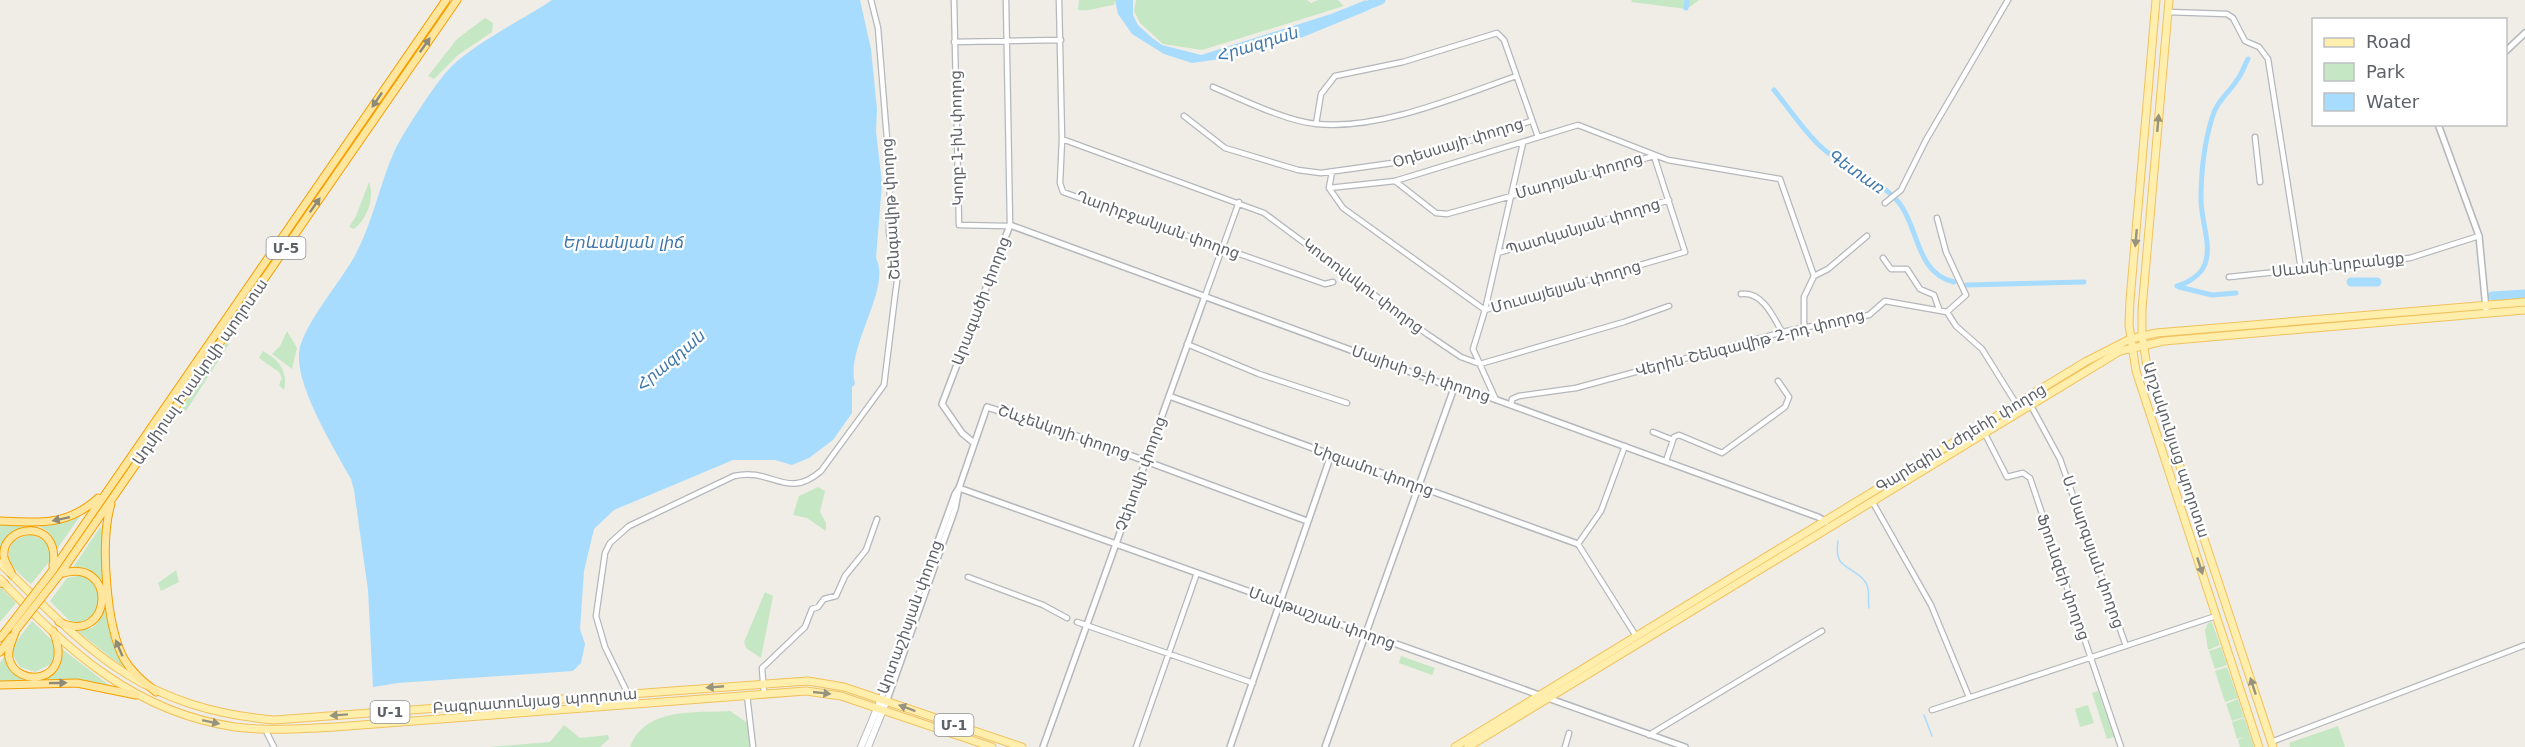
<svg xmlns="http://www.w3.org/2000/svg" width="2525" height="747" font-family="'DejaVu Sans','Noto Sans Armenian',sans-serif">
	<rect width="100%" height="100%" fill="#f0ede6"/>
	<path fill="#c5e7c3" d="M1079,0H1115L1114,5C1102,6 1089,12 1078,10Z
		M1136,0H1307L1311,3L1318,0H1338L1344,6L1202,50L1163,44L1140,23L1134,11Z
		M1632,0H1699L1687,9L1631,2Z
		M485,18L493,23L492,32L458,55L434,79L428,76L457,39Z
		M369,182C375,198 367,219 354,229L349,227L356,216Z
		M287,331L297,348L292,369L272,354L280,346Z
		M226,343L229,344L186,411L181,408Z
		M263,351C280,360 288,372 284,390L279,385L282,378L279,372L259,358Z
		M818,487L825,491L820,512L826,523V531L807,518L793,515L799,496Z
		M83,512L57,549C48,514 13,521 0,549V525C30,525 56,527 83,512Z
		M101,526C106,574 100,630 128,671L76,630L92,628C116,608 106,567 72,569Z
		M29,534L45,540L52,554L49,562L31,584C17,571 1,561 13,541Z
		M176,570L179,582L161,591L158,583Z
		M81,575C110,587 103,620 73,624L50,601L67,578Z
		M0,586L16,603L0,622Z
		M765,592L773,596L761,658L746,648L744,642Z
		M32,621L57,645L51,664L35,672L20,667L13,655V646Z
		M2212,622L2220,645L2208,650L2205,630L2208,623Z
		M2221,647L2227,665L2215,669L2209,651Z
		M62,649L113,688L75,680L0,683V663L5,656L8,664L18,675H51L60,664Z
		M1401,656L1435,668L1432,675L1399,663Z
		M2227,667L2238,698L2225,702L2215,671Z
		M2098,691L2114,737L2107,739L2092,693Z
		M2238,699L2244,717L2232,721L2226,704Z
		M2088,705L2094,723L2080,727L2075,709Z
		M730,711L749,724L750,747H630C645,707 695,713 730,711Z
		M2244,718L2254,747H2240L2238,740L2244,737L2237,739L2232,722Z
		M564,725L580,738L608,735L609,739L600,747H489L550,742Z
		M2338,726L2345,747H2290L2289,743Z"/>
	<path fill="#a7dcff" d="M552,0H860L871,49L877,109L876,131L882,183L876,258C892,289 845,347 855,384L852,387V413L833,440L809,458L792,465L775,460H733L614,510L594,529L584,571L580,629L585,644L581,663L573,671L398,683L373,687L368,590L354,490L351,479C334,448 296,387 299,353C301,328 340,282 353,259C372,226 379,186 394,152C402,134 437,81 450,68C475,43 522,20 552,0Z
		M1115,0H1133V15L1138,25L1151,37L1162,45L1201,55L1331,14L1366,0L1369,10L1303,37L1220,59L1192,63L1164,54L1132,34L1118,14Z"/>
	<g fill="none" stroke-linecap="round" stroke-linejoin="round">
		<path stroke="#a7dcff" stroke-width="1.5" d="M1838,541C1833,572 1854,564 1866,583C1871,592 1867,599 1869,608
			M1924,715L1932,736"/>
		<path stroke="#a7dcff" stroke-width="5" d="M1686,8L1687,0
			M1774,90C1789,108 1803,130 1821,147C1843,167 1887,183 1902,207C1919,233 1918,274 1954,282
			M1966,285L2084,282
			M2177,286C2188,283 2201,275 2205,264C2212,245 2201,220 2201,200C2201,173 2204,144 2212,118C2216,102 2229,93 2237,80C2242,74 2244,66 2248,59
			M2179,287L2212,295L2236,293"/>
		<path stroke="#a7dcff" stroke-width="9" d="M1358,9L1381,0
			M2351,282H2377
			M2492,296L2525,294"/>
		<g stroke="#b4b7bb" stroke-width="7">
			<path id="minor" d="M954,0L959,225L1007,226L1010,225L1006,0
				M1059,0L1062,139L1060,183L1063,192L1325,284L1333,282
				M2168,12L2227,14L2233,18L2245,41L2259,47L2268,59L2301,269
				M954,42L1061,40
				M1213,87C1241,99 1288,122 1317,124C1380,130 1457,97 1516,76
				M1184,116L1225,148L1298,170L1321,173L1407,161L1531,121
				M1316,124L1321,94L1335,76L1403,62L1497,33L1504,40L1538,137
				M2255,137L2260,182
				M1062,139L1264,213L1427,334L1461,357L1480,364L1624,322L1669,306
				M1332,172L1329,188L1343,208L1485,310L1685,252L1654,156
				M1395,181L1436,213L1447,214L1654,156
				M1329,188L1395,181L1578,125L1668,160L1780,179L1814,276
				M1885,203L1901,190L1926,140L2008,0
				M1937,218L1946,252L1966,295L1947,312
				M1498,253L1669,200
				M1883,258L1891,269H1907L1920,289L1934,295L1939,309
				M2229,277L2410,258L2479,236
				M1741,294C1762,291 1773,316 1782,332
				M1205,296L1239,202
				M1804,327V297L1814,276L1828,269L1867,236
				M1187,344L1259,374L1347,403
				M1496,400L1473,349L1485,310L1523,143
				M2030,404L2060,459L2126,646
				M1511,405L1512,399L1519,396L1576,388L1787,331L1869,315L1885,301L1947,312L1956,326L1982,349L2017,405
				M1653,432L1673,440
				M1984,432L2007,477L2023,473L2030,478L2121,747
				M1625,446L1601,511L1578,544L1636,636
				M1666,461L1674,437L1679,435L1722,453L1785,407L1789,397L1778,381
				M1872,501L1931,605L1969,697
				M968,577L1043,605L1067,618
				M1077,622L1253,683
				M628,694L605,647L596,616L605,553L610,543L629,526L734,476C773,467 786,501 821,471L884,385L895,296L897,281L889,232L890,176L878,28L871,0
				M764,694L762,668L805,627L812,609L818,607L824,599L836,596L845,576L866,550L877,519
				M747,695L753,747
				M1932,710L2216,616
				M265,729L274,747
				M1649,735L1822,631
				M2271,742L2525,645
				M1136,747L1197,573
				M1565,747L1569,733"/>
		</g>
		<g stroke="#b4b7bb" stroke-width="8">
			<path id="tertiary" d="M2506,51L2525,33
				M2438,124L2479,236L2486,309
				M1169,396L1578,544
				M974,443L962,433L942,404L1010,225L1454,388L1475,392L1818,517L1826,522
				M959,488L1685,747
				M881,699L955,494L959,488
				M887,700L955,509L959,488L987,407L1089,440L1307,521
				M1043,747L1205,296
				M1230,747L1331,455
				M1325,747L1454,388"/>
		</g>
		<g stroke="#b3b6bb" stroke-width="8">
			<path id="secondary" d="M861,747L881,699
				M868,747L887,700"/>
		</g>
		<g stroke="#f1c25e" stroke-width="9">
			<path id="primary" d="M2156,0L2130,300L2129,325L2136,371L2259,747
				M2169,0L2142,309V335L2147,367L2273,747
				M0,563C90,652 141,708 274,720L808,681L844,687L1022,747
				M0,579C67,650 134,712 235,727C268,731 301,729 335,727L806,691L841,696L992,747
				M1455,747L2085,362L2130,339L2156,333L2525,302
				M1468,747L2120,351L2164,341L2525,310"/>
		</g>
		<g stroke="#f69f01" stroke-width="9">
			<path id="trunk" d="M111,504C100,540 106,626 124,659C132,673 144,682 156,692
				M0,521C39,523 68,526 98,498
				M53,570L446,0
				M60,574L457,0
				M12,575C10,569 5,563 4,557C0,525 61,516 53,566
				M0,583L5,584
				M59,622C113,647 119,555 60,574
				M16,630C13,639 7,649 9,658C15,689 76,684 53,631
				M0,638L9,627
				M0,652L11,637
				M0,685L77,683L136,695"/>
		</g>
		<use href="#minor" stroke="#fff" stroke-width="4.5"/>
		<use href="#tertiary" stroke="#fff" stroke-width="5"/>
		<use href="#secondary" stroke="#fff" stroke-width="6"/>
		<use href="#primary" stroke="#ffeeac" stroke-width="7"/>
		<use href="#trunk" stroke="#fee69e" stroke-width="7"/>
		<g stroke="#f69f01" stroke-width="9" stroke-linecap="butt">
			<path id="trunk-bridge" d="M9,627L53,570
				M16,630L60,574"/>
		</g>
		<use href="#trunk-bridge" stroke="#fee69e" stroke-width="7"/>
	</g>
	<defs><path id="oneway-solid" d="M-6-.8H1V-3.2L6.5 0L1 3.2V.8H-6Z" transform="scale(1.5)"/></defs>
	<g fill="#8e8a78">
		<use href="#oneway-solid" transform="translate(425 45) rotate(-55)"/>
		<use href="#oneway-solid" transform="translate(377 100) rotate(124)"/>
		<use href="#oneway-solid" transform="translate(315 205) rotate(-55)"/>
		<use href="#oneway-solid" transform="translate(61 519) rotate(168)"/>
		<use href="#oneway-solid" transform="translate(119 648) rotate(-113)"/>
		<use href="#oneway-solid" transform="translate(58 683) rotate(-1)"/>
	</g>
	<g fill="#96937f">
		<use href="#oneway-solid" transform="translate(2158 123) rotate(-85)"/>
		<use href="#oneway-solid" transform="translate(2136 238) rotate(95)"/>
		<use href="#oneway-solid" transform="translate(2200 566) rotate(72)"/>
		<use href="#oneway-solid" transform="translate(2253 686) rotate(-108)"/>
		<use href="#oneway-solid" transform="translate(715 687) rotate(175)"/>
		<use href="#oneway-solid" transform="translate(822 693) rotate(6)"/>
		<use href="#oneway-solid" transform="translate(907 708) rotate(-160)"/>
		<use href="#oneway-solid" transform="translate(339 715) rotate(176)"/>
		<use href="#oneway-solid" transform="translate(211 722) rotate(12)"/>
	</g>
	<g text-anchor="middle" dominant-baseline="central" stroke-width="4.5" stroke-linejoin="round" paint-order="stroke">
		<g fill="#fff" stroke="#8e9195" stroke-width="1.5">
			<rect x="266.5" y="237" width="39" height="22" rx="4.5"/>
			<rect x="370.5" y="701" width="39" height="22" rx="4.5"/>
			<rect x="934.5" y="714" width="39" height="22" rx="4.5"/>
		</g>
		<g font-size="14" font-weight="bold" fill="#5e6267">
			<text x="286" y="248">Մ-5</text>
			<text x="390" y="712">Մ-1</text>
			<text x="954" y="725">Մ-1</text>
		</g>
		<g font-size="15" fill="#5e6267" stroke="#fff">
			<text transform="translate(957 138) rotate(-91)">Կողբ 1-ին փողոց</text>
			<text transform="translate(1458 143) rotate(-17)">Օդեսսայի փողոց</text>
			<text transform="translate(1579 176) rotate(-16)">Մադոյան փողոց</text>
			<text transform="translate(891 209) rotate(-93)">Շենգավիթ փողոց</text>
			<text transform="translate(1158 225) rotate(20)">Ղարիբջանյան փողոց</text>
			<text transform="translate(1583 227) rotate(-17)">Պատկանյան փողոց</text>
			<text transform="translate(2338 265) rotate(-6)">Սևանի նրբանցք</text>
			<text transform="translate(1363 286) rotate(37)">Կոտովսկու փողոց</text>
			<text transform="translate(1566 287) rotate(-16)">Մուսայելյան փողոց</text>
			<text transform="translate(981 301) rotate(-69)">Արագածի փողոց</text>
			<text transform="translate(1750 343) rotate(-14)">Վերին Շենգավիթ 2-րդ փողոց</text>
			<text transform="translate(200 372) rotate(-55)">Ադմիրալ Իսակովի պողոտա</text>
			<text transform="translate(1421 374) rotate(19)">Մայիսի 9-ի փողոց</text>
			<text transform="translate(1064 432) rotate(19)">Շևչենկոյի փողոց</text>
			<text transform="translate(1961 438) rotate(-31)">Գարեգին Նժդեհի փողոց</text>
			<text transform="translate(2176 450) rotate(72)">Արշակունյաց պողոտա</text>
			<text transform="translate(1373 470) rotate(20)">Նիզամու փողոց</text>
			<text transform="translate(1141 474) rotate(-70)">Չեխովի փողոց</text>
			<text transform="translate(2093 552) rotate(71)">Ս. Սարգսյան փողոց</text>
			<text transform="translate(2063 577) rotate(71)">Ֆրունզեի փողոց</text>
			<text transform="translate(910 617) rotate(-70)">Արտաշիսյան փողոց</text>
			<text transform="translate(1322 618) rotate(20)">Մանթաշյան փողոց</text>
			<text transform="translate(535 701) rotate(-4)">Բագրատունյաց պողոտա</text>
		</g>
		<g font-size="16" font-style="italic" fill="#4077a9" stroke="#fff">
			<text transform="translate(1258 44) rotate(-17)">Հրազդան</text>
			<text transform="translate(1857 172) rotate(35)">Գետառ</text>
			<text x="624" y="242">Երևանյան լիճ</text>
			<text transform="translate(671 360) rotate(-40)">Հրազդան</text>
		</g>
	</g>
	<rect x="2312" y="18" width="195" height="108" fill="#ffffff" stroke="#bfc0c2" stroke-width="1.5"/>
	<rect x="2324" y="38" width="30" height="9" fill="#ffeeac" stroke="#bfc0c2" stroke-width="1.5"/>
	<text x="2366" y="48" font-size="18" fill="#5e6267">Road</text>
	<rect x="2324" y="63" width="30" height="18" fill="#c5e7c3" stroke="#bfc0c2" stroke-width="1.5"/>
	<text x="2366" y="78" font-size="18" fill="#5e6267">Park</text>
	<rect x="2324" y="93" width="30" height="18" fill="#a7dcff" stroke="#bfc0c2" stroke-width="1.5"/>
	<text x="2366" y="108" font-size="18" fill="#5e6267">Water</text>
</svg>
